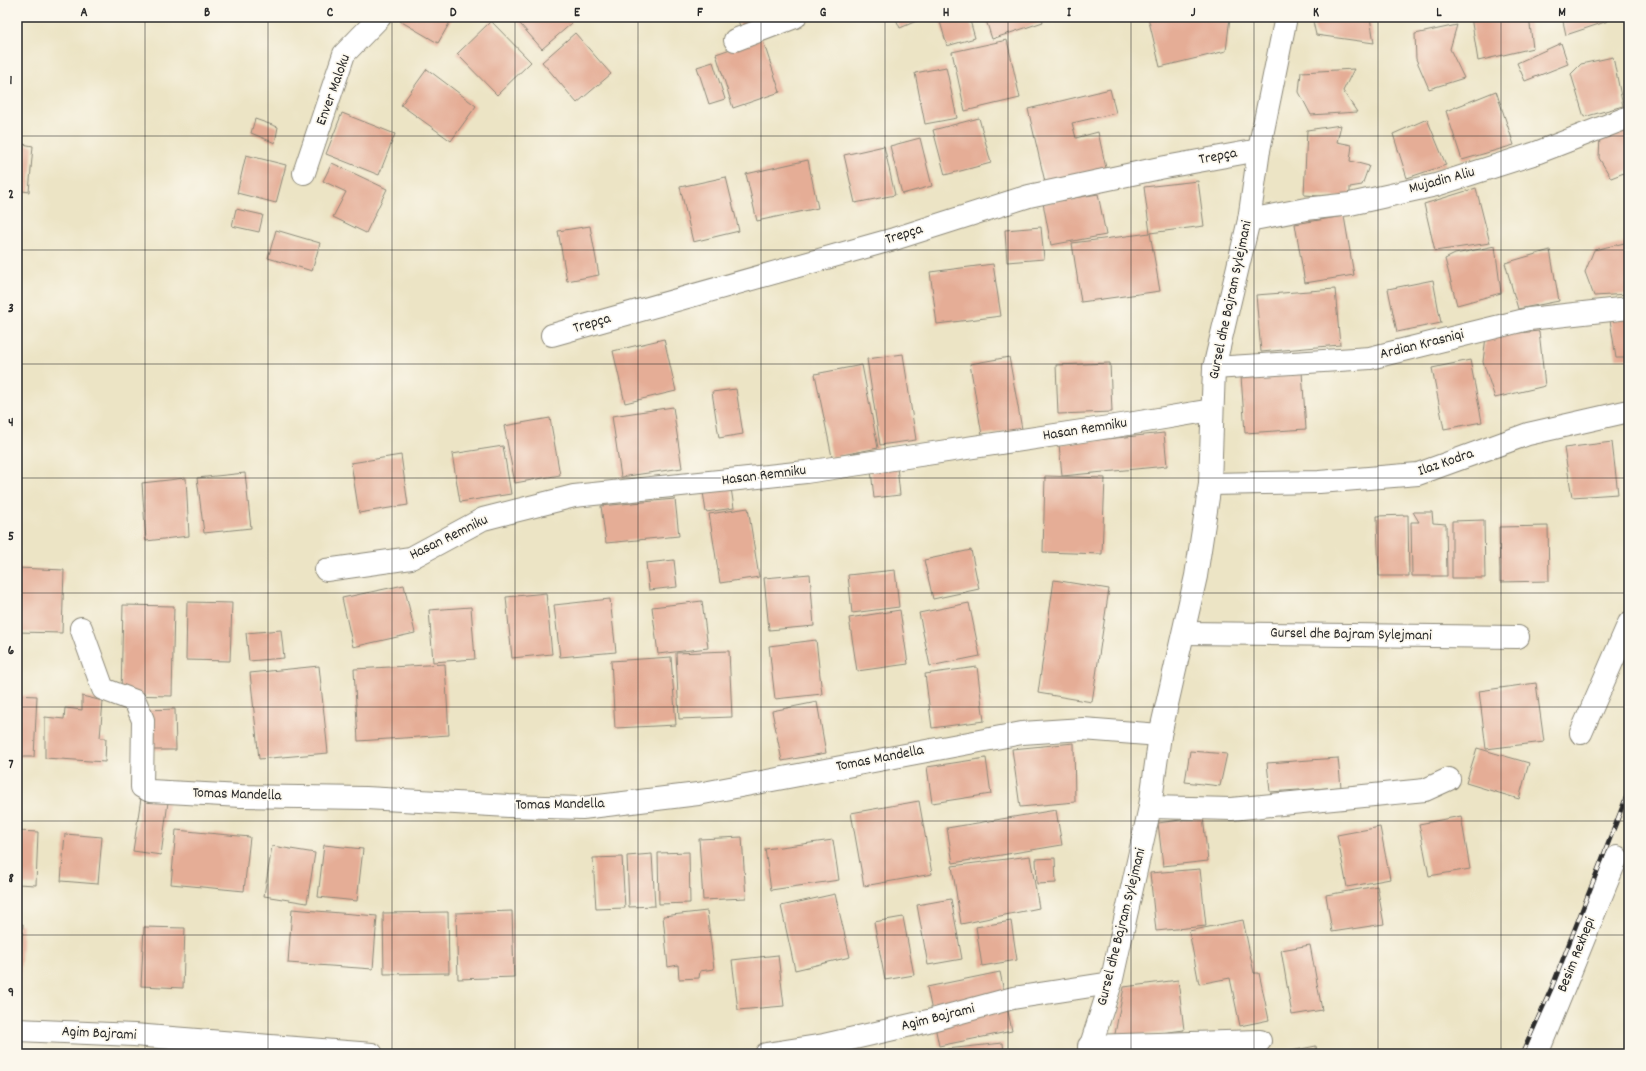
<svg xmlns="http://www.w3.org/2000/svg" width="1646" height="1071" font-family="Dekko,sans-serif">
	<rect width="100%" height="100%" fill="#fbf7ec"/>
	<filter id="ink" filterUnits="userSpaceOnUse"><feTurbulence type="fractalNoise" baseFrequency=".025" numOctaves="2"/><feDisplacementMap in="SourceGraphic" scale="8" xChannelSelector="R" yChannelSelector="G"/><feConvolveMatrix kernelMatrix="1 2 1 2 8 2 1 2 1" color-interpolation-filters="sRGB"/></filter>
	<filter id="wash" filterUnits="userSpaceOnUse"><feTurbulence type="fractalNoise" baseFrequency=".012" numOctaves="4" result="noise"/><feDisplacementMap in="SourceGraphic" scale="16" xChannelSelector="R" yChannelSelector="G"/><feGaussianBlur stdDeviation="0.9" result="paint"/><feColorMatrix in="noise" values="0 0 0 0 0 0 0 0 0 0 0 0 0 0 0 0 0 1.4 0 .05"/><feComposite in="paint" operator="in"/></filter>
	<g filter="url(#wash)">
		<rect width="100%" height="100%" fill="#ece4c5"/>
		<g id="blocks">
			<path fill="#e5ad96" d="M403,17H453L438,43L400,21Z
				M514,17H567L572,23L542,49Z
				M737,17H763L740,26Z
				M895,17H926L900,28Z
				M941,17H969L975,38L947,46L939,18Z
				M985,17H1041L1043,22L992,39Z
				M1148,17H1230L1226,51L1160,67Z
				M1312,17H1370L1374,43L1316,35Z
				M1471,17H1529L1533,48L1478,61Z
				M1562,17H1607L1608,21L1566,35Z
				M491,21L531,62L497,95L457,54Z
				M1457,25L1450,49L1464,78L1429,89L1416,59L1415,34Z
				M575,33L611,74L577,103L542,62Z
				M762,38L780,92L733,108L716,54Z
				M1007,40L1020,98L965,111L952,52Z
				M1561,43L1568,64L1525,81L1517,63Z
				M1613,57L1623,106L1584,117L1571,74L1581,64Z
				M713,62L725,99L709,104L697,67Z
				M946,67L957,118L925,124L915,73Z
				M427,69L476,106L451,141L401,105Z
				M1354,69L1343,91L1357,112L1311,115L1299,92L1301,72Z
				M1110,89L1116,113L1072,123L1076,138L1098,132L1106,168L1045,182L1028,109Z
				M1496,91L1514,145L1462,160L1446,111Z
				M342,113L395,134L379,175L326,154Z
				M979,118L991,163L945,175L933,130Z
				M255,119L278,127L275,143L251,133Z
				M1427,119L1446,165L1407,178L1393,134Z
				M1629,124V171L1611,178L1599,158L1600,135Z
				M1341,125L1337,142L1352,145L1350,161L1369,166L1362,185L1350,187V198L1304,195L1307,130Z
				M920,138L932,186L902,194L890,146Z
				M17,143L33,146L29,192L17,190Z
				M884,146L895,195L855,203L844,155Z
				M246,155L286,165L276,203L237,193Z
				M808,160L818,208L757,221L746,174Z
				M332,163L387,189L366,233L333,217L346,192L323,181Z
				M726,177L739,231L693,242L680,187Z
				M1198,181L1204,226L1150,233L1144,187Z
				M1476,188L1490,243L1435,251L1424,204Z
				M1098,194L1106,235L1051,245L1043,203Z
				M236,209L263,215L259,232L232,226Z
				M1344,216L1354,275L1305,283L1295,224Z
				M590,226L599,275L567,281L558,231Z
				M1041,227L1044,259L1007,262L1005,230Z
				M276,230L320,243L312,271L268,258Z
				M1150,233L1160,291L1081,302L1072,243Z
				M1629,242V294L1594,296L1585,272L1594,250Z
				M1495,246L1501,293L1457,305L1445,259L1455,254Z
				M1550,250L1559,301L1518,309L1505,263Z
				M993,264L1001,316L937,324L930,272Z
				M1433,280L1441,323L1397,332L1388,289Z
				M1335,289L1340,345L1261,352L1256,295Z
				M1629,317V358H1616L1610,320Z
				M1539,331L1545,386L1495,398L1483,362L1486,336Z
				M664,339L676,391L625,403L613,351Z
				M903,354L916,440L880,445L867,359Z
				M1009,357L1022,429L982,435L970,364Z
				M1470,360L1482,422L1444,429L1432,368Z
				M1110,363L1112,412L1058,414L1056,365Z
				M862,365L878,448L832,457L815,374Z
				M1302,372L1306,429L1245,433L1241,376Z
				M736,389L743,434L719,438L712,392Z
				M673,407L682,468L621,477L612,416Z
				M550,418L560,475L515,483L504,426Z
				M1164,433L1167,466L1062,476L1059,444Z
				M1612,442L1618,494L1572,497L1564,448Z
				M503,446L511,494L460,502L452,454Z
				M401,455L408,505L359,513L351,463Z
				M897,467L900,495L874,498L871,470Z
				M245,473L251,528L204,533L197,478Z
				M1045,476L1105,478L1102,554L1043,552Z
				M186,478L189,536L146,541L142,483Z
				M731,488L734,508L706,512L703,492Z
				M675,499L679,536L606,543L601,506Z
				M748,508L759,577L720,583L709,514Z
				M1413,512H1432L1433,523L1446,524L1447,576H1412L1411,522H1419Z
				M1408,515L1409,576H1379L1377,516Z
				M1484,520L1485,578H1452V521Z
				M1548,526L1549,581L1500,582L1499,527Z
				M971,550L979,589L933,599L924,560Z
				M674,560L677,587L649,590L646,563Z
				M17,568L64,570L62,633L17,632Z
				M895,570L899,607L852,613L848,575Z
				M810,574L814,626L769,630L764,578Z
				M1054,580L1109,589L1092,702L1038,693Z
				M404,585L415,633L353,647L342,598Z
				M546,593L552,654L512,658L506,597Z
				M610,599L616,652L560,657L554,605Z
				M702,601L708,648L658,654L652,607Z
				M187,602L232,603L230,661L186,660Z
				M969,603L980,656L930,666L919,613Z
				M123,605L174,606L172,696L121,695Z
				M471,607L475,659L433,662L429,610Z
				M900,610L908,664L857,671L849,618Z
				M281,630L284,658L249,661L246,633Z
				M816,640L822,694L775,699L769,646Z
				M729,651L732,717L679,719L676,653Z
				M671,657L676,725L615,728L611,661Z
				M445,664L449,735L358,741L354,669Z
				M319,666L328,753L259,759L250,673Z
				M977,667L984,721L932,728L925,674Z
				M1536,683L1544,742L1486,749L1479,691Z
				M17,695L37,696L34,757H17Z
				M82,696L103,701L100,738H106L105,762L45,758V717L64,719L65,708L82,710Z
				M817,702L826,753L782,761L772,711Z
				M175,709L176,750H145L144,710Z
				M1074,743L1075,802L1020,807L1012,749Z
				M1477,748L1529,763L1519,799L1466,783Z
				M1190,751L1227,754L1220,786L1185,782Z
				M986,758L991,794L932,803L927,767Z
				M1338,758L1341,787L1270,792L1267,763Z
				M141,798L168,802L161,855L133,851Z
				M919,801L932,874L864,886L851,813Z
				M1056,810L1062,845L953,863L947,828Z
				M1461,816L1470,869L1429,876L1419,824Z
				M1203,817L1208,861L1163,866L1158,823Z
				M1380,827L1390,879L1347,887L1337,835Z
				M176,830L250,837L244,891L171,884Z
				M17,831L38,832L36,885L17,884Z
				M65,834L102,837L98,884L61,881Z
				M742,837L746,898L703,900L699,839Z
				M833,840L839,880L771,890L765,849Z
				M324,845L363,849L357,901L318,897Z
				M272,846L315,853L307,903L264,896Z
				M689,852L690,903L659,904L658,853Z
				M652,854L655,906L629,907L627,856Z
				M1030,856L1039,908L961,924L952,866Z
				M622,857L625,908L596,909L593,858Z
				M1055,858L1056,883L1037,884L1036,859Z
				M1200,869L1206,926L1156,931L1150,873Z
				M1377,886L1384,924L1332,932L1326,895Z
				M835,894L850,957L795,970L781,906Z
				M951,899L962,959L928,965L917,905Z
				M292,909L377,916L373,969L288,963Z
				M512,911L514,977L458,979L456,913Z
				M707,911L714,969L700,971L699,978L679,979L678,965L668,967L663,916Z
				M448,912L449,973L384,974L383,913Z
				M903,917L914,975L885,980L874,922Z
				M1243,920L1254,973H1259L1269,1020L1240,1026L1230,978L1199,984L1189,931Z
				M1011,921L1017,960L982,966L976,927Z
				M17,924H23L20,981H17Z
				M144,927L185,928L183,988L141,986Z
				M1310,945L1322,1010L1292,1015L1281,950Z
				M778,955L784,1006L738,1010L732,960Z
				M1000,972L1012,1031L939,1046L927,987Z
				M1178,980L1184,1030L1114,1039L1124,987Z
				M1003,1043L1004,1054H948L947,1049Z
				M1316,1046L1317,1054H1281V1053Z
				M444,1051H493V1054H444Z"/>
		</g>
	</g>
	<g filter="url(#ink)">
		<use href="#blocks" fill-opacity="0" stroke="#8c8878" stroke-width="1"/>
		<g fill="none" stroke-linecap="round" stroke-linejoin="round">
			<g stroke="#8c8878" stroke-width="24">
				<path id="street" d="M735,40L795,17
					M304,173L344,54L380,17
					M1249,220L1306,209L1350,204L1436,185L1536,153L1629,117
					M552,335L894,239L1029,196L1160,168L1259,150
					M1214,368L1370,358L1529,319L1629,308
					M1210,484L1319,482L1418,474L1528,434L1629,411
					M326,570L411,558L483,519L574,496L806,472L1122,425L1212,410
					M81,628L103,689L135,701L143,720L142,787L150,791L241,796L366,798L509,806L582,808L698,794L1022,733L1083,729L1160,735
					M1184,633L1518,637
					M1581,733L1629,623
					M1150,807L1231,809L1425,790L1449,779
					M17,1030L134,1035L372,1054
					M1089,1046L1260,1041
					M766,1054L824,1045L928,1021L1013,998L1111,983
					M1537,1054L1617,857"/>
			</g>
			<g stroke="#8c8878" stroke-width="24">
				<path id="secondary" d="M1088,1054L1111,983L1150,807L1160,735L1196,576L1210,484L1214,368L1249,220L1259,150L1286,17"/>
			</g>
			<use href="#street" stroke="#fff" stroke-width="22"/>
			<use href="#secondary" stroke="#fff" stroke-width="22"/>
			<g stroke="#2b2b2b" stroke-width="4.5">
				<path id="rail" d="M1522,1054L1552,987L1629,790"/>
			</g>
			<use href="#rail" stroke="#fbf7ec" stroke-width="3" stroke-dasharray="9" stroke-linecap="butt"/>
		</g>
	</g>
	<path fill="none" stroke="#2b2b2b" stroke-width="1" stroke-opacity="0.55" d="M145,17V1054M268,17V1054M392,17V1054M515,17V1054M638,17V1054M761,17V1054M885,17V1054M1008,17V1054M1131,17V1054M1254,17V1054M1378,17V1054M1501,17V1054M17,136H1629M17,250H1629M17,364H1629M17,478H1629M17,593H1629M17,707H1629M17,821H1629M17,935H1629"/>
	<g text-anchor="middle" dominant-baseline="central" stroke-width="3.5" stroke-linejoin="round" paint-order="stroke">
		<g font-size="15" fill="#2b2b2b" stroke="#fbf7ec">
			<text transform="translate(334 90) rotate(-70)">Enver Maloku</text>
			<text transform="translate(1218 157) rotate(-11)">Trepça</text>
			<text transform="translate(1442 181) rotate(-15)">Mujadin Aliu</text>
			<text transform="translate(904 235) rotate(-17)">Trepça</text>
			<text transform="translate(1231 300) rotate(-78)">Gursel dhe Bajram Sylejmani</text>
			<text transform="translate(592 324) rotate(-16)">Trepça</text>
			<text transform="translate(1422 345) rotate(-14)">Ardian Krasniqi</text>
			<text transform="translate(1085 430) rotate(-9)">Hasan Remniku</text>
			<text transform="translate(1446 463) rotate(-19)">Ilaz Kodra</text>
			<text transform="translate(764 476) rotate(-7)">Hasan Remniku</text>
			<text transform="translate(449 538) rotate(-26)">Hasan Remniku</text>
			<text transform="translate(1351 635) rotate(1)">Gursel dhe Bajram Sylejmani</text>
			<text transform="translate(880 759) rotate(-11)">Tomas Mandella</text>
			<text transform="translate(237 795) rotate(2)">Tomas Mandella</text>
			<text transform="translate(560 805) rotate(-1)">Tomas Mandella</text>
			<text transform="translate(1122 927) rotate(-76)">Gursel dhe Bajram Sylejmani</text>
			<text transform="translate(1577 955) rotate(-68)">Besim Rexhepi</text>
			<text transform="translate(938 1018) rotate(-14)">Agim Bajrami</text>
			<text transform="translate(99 1034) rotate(3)">Agim Bajrami</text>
		</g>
	</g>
	<rect width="1646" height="1071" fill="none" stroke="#fbf7ec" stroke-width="44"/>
	<rect x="22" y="22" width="1602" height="1027" fill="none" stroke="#2b2b2b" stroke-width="1.5"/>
	<g font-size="13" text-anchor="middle" font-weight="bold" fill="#2b2b2b">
		<text x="84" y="16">A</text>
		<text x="207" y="16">B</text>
		<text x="330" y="16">C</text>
		<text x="453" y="16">D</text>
		<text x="577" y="16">E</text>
		<text x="700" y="16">F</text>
		<text x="823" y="16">G</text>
		<text x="946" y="16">H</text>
		<text x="1069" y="16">I</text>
		<text x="1193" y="16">J</text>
		<text x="1316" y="16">K</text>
		<text x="1439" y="16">L</text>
		<text x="1562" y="16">M</text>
		<text x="11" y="84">1</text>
		<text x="11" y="198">2</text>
		<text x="11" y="312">3</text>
		<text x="11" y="426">4</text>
		<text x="11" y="540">5</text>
		<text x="11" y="654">6</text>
		<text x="11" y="768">7</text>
		<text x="11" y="882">8</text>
		<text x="11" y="996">9</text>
	</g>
</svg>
